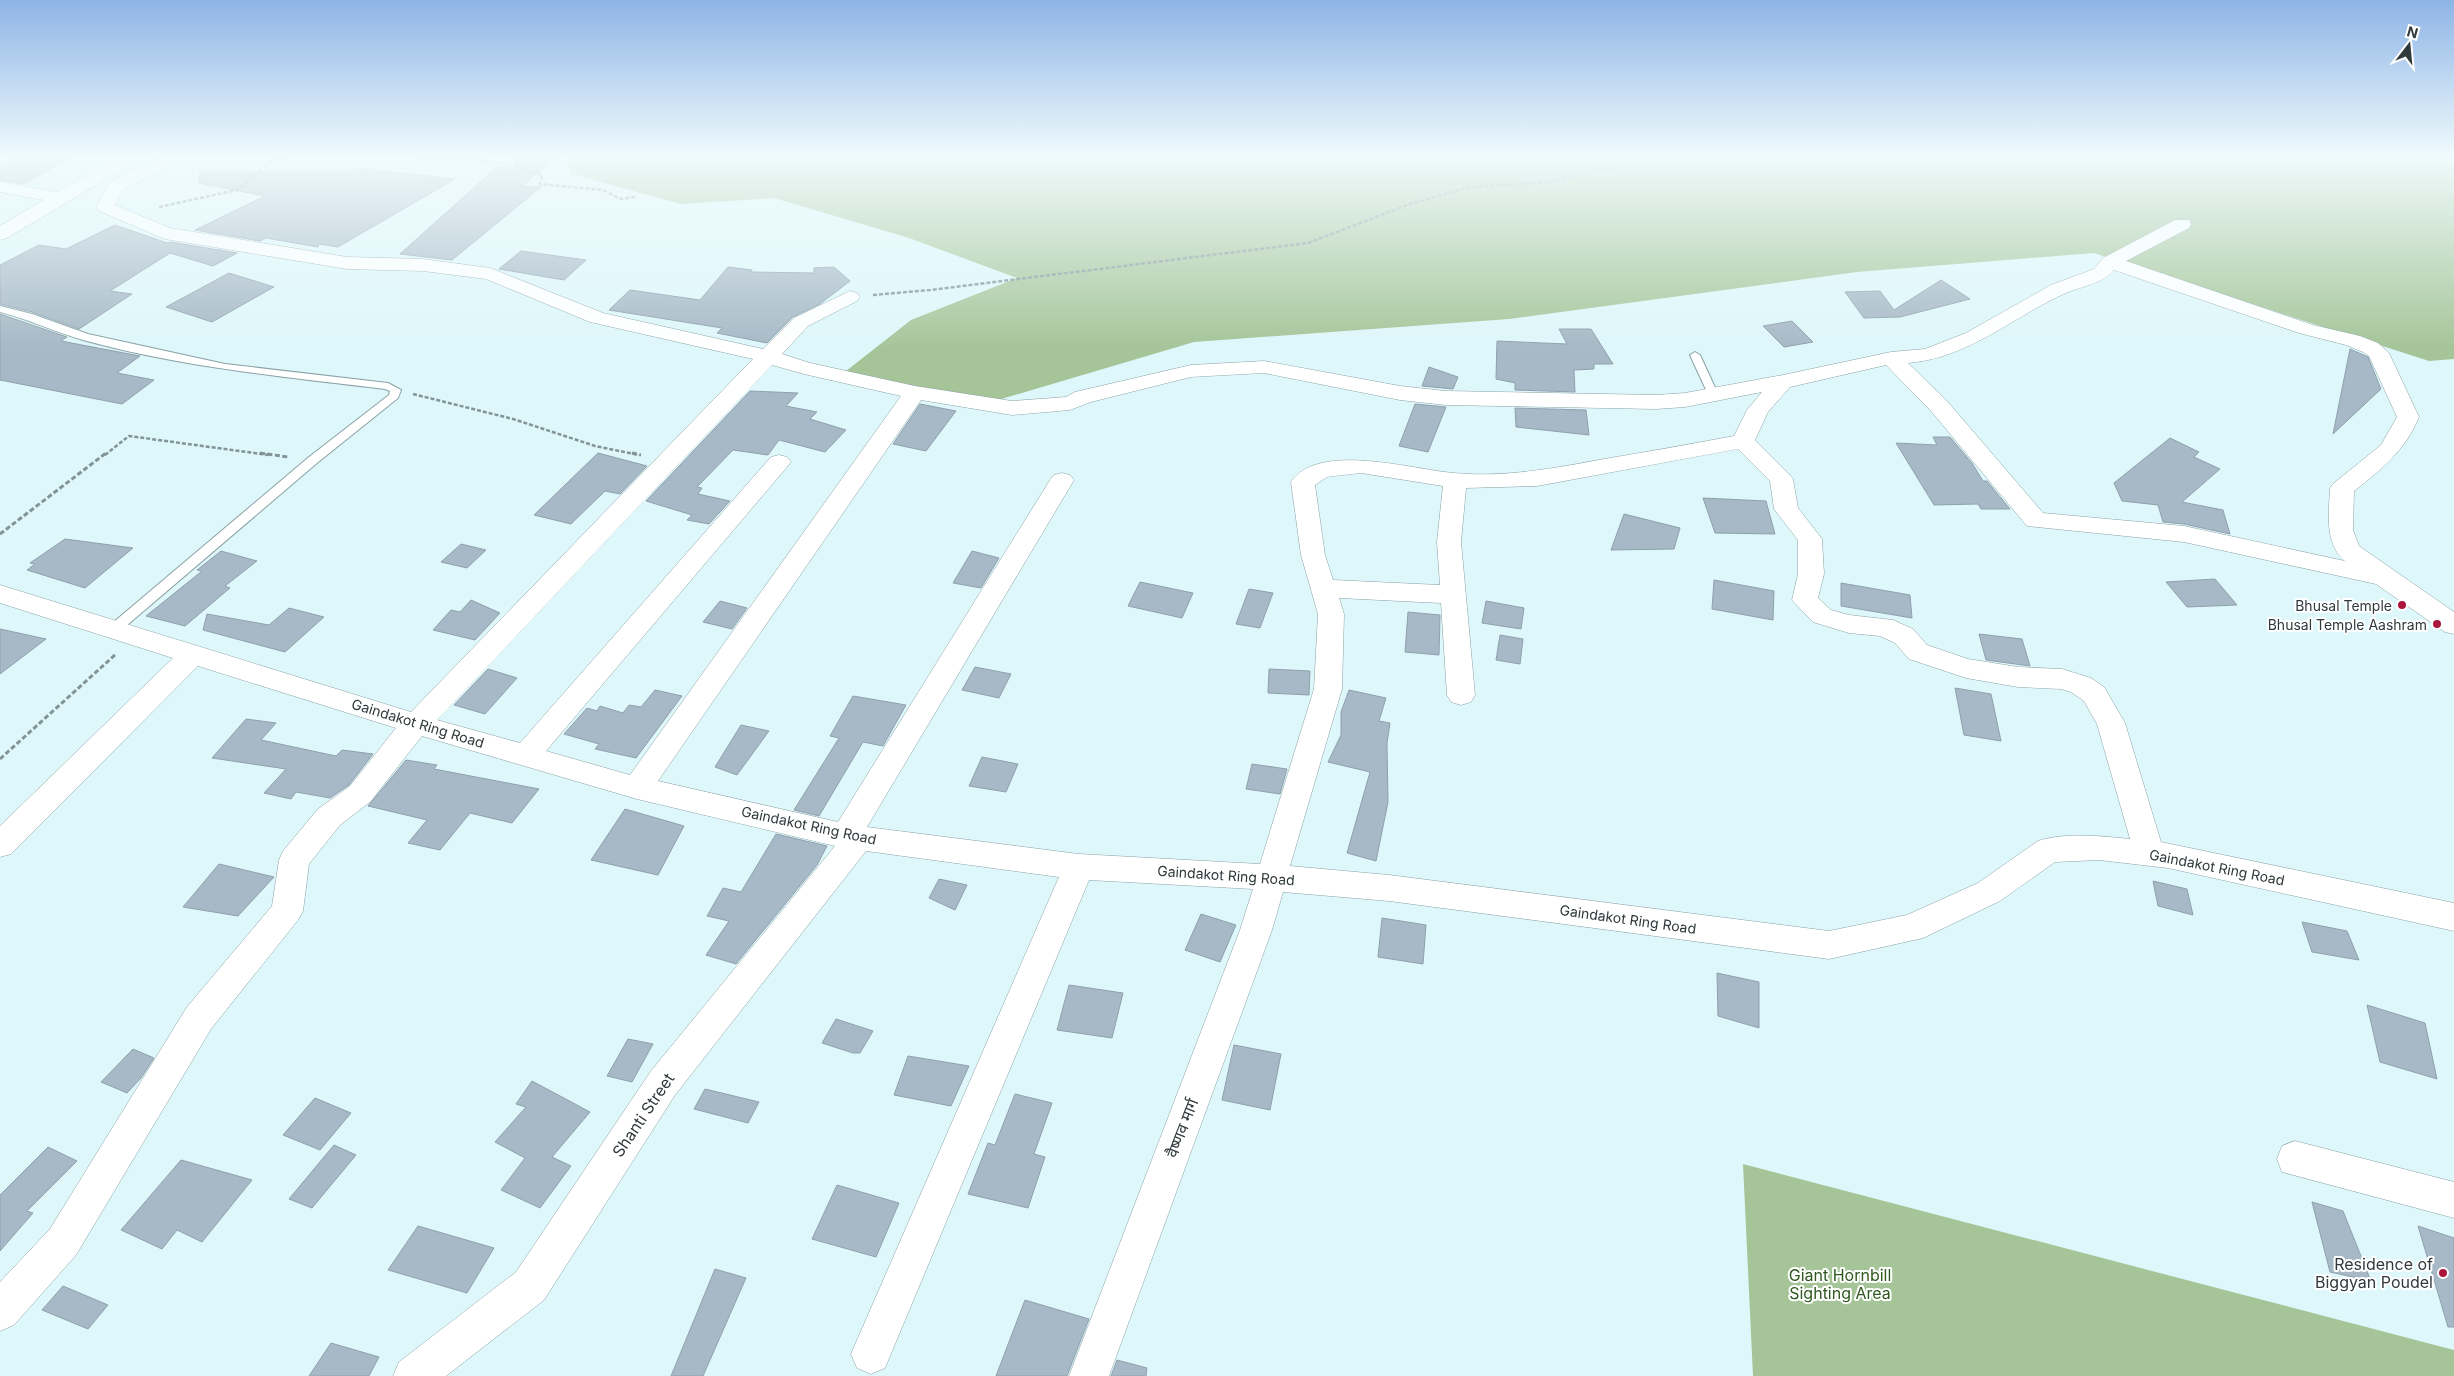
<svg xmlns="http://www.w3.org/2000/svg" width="2454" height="1376" font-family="Inter,'Noto Sans Devanagari',sans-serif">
	<rect width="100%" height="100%" fill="#def7fa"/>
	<path fill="#a5c599" d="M566,155H2454V359L2429,361L2094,253L1857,272L1509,319L1194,342L998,400L841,375L911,320L1017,278L909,238L774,198L681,204L571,174Z
		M1743,1164L2454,1350V1376H1753Z"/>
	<path fill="#a7b9c6" stroke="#8fa0ad" d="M20,155H75L24,184L0,180V166Z
		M513,155H559L522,186L541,187L452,260L400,254L497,167L517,168Z
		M357,168L455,179L338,247L319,244L318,247L266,238L260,241L195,230L265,196L199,183L200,172H351Z
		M115,225L167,243L170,242L237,253L213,266L170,253L110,291L132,294L79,329L32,312L0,304V265L39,245L66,249Z
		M521,251L586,260L564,280L499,269Z
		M728,267L752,270L751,272L814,273V268L834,267L850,281L820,304L793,317L767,343L717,333L722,328L609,310L630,290L700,300Z
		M229,273L274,287L212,322L166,307Z
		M1941,280L1970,299L1900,317L1864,318L1845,292L1880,291L1894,310Z
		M0,314L67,337L61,341L140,356L117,373L154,380L122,404L0,380Z
		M1792,321L1813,342L1784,347L1763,326Z
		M1559,329H1591L1613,364H1594V369L1574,370L1575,392L1515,390V383L1496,379L1497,341L1567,344Z
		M2350,349L2368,357L2381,389L2333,434Z
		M1429,367L1458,377L1453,389L1422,386Z
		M750,391L798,393L786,406L817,412L810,419L846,430L825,452L779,440L768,455L733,450L697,487L702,488L698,494L730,501L709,524L687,520L692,515L646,501Z
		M920,404L956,411L926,451L893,444Z
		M1415,404L1446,407L1428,452L1399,446Z
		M1515,408L1586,410L1589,435L1516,427Z
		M1933,437H1950L1972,463L1983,481H1987L2010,509H1981L1978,504L1934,505L1896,443L1937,445Z
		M2170,438L2199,452L2194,457L2220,469L2182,502L2223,510L2230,534L2184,524L2163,522L2158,505L2122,501L2114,483Z
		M598,453L647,466L620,494L605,491L571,524L534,515Z
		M1703,498L1766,501L1775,534L1715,533Z
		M1624,514L1680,528L1674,549L1611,550Z
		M65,539L133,548L85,588L27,570L35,564L30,563Z
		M461,544L486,550L467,568L441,562Z
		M221,551L257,561L225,586L230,588L185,626L146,616L202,571L197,570Z
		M972,551L999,558L981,588L953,583Z
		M2215,579L2237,605L2187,607L2166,582Z
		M1714,580L1774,591L1773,620L1712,609Z
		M1140,582L1193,593L1182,618L1128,606Z
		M1841,583L1910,595L1912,618L1841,606Z
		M1249,589L1273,593L1260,628L1236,624Z
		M471,600L500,613L475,640L433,630L451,610L460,612Z
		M720,601L747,608L732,629L703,622Z
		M1486,601L1524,608L1521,629L1482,623Z
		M289,608L324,617L285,652L203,630L207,614L269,625Z
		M1408,612L1440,615L1439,655L1405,652Z
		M0,629L46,639L0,674Z
		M1979,634L2022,639L2030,666L1986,660Z
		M1500,635L1523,639L1520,664L1496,660Z
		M975,667L1011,674L999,698L962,690Z
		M488,669L517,678L485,714L454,705Z
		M1269,669L1310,671L1309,695L1268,693Z
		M1955,688L1991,694L2001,741L1964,735Z
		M655,690L682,696L636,758L595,749L599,744L564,734L587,708L597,711L600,706L623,713L629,705L641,707Z
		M1349,690L1386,698L1379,721L1390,723L1387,743L1388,802L1376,861L1347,853L1370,772L1328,762L1341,735V712Z
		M853,696L906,705L883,746L863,742L819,816L794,810L839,738L830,736Z
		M246,719L276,723L261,740L336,756L342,750L373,754L349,785L330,798L296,792L291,799L264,793L286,769L212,758Z
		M741,725L769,731L737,775L715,767Z
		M982,757L1018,764L1006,792L969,786Z
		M406,760L437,765L434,769L539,789L512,823L470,813L440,850L408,843L427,820L368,806Z
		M1252,764L1287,769L1280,794L1246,789Z
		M625,809L684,826L658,875L591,860Z
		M776,834L827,846L817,865L736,964L706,955L729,921L707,916L723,888L741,892Z
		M219,864L274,877L238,916L183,907Z
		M939,879L967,885L955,910L929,898Z
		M2153,881L2187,889L2193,915L2158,906Z
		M1201,914L1236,925L1220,962L1185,950Z
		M1382,918L1426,925L1423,964L1378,957Z
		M2302,922L2347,931L2359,960L2312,952Z
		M1717,973L1759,982V1028L1718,1016Z
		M1069,985L1123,993L1112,1038L1057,1030Z
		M2367,1005L2425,1023L2437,1079L2380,1062Z
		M836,1019L873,1031L860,1053H853L822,1043Z
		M628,1039L653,1044L632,1082L607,1076Z
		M1234,1045L1281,1054L1270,1110L1222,1100Z
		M133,1049L154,1058L141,1078L127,1093L101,1082Z
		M908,1056L969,1066L951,1106L894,1095Z
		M532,1081L590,1112L552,1157L571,1166L540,1208L501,1190L525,1158L495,1142L526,1107L516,1104Z
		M705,1089L759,1102L748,1123L694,1109Z
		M1015,1094L1052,1103L1034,1154L1045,1157L1028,1208L968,1194L988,1143L995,1145Z
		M315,1098L351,1113L320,1150L283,1135Z
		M334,1145L356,1155L312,1208L289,1199Z
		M48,1147L77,1161L27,1211L33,1213L0,1251V1195Z
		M181,1160L252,1180L202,1242L177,1230L162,1249L121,1230Z
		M837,1185L899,1203L876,1257L812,1239Z
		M2312,1202L2343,1211L2371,1281L2330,1272Z
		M418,1226L494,1248L467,1293L388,1270Z
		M2418,1226L2454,1238V1327H2448Z
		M715,1269L746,1278L703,1376H671Z
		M63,1286L108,1305L88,1329L42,1310Z
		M1025,1300L1089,1319L1067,1376H996Z
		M331,1343L379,1357L369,1376H309Z
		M1117,1360L1147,1368L1146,1376H1111Z"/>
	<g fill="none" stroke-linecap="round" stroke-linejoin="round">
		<g stroke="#8aa2a5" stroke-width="2">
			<path id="lane" d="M0,306L32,314L88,334L225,364L388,383L401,390L398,398L317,463L119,632H109L107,629L109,626L309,457L389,395L390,391L385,389C284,377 181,367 83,340C55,332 28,319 0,312Z
				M1695,352L1700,355L1718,394L1717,396L1713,397L1708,394L1690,355Z"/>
		</g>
		<g stroke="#8aa2a5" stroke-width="1">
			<path id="street" d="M120,155L141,156L138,160L7,238L0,240V226L44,200L0,192V182L58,192Z
				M164,155H186L184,159L122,190L115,205L170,228L347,257L423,259L490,268L603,313L763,349L794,318L850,291L857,293L860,297L857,301L808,326L782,354L810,363L915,386L1012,401L1066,397L1075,392L1191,365L1264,361L1400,386L1446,391L1656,395L1685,393L1783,375L1891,352L1925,349L1966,333L2051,285L2094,269L2103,258L2175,220H2189L2191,224L2189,228L2126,261L2313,325L2360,336L2378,343L2389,353L2419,417C2405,451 2382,469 2354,491L2353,530L2359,546L2454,612V634L2445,632L2376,584L2184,542L2027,526L1931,411L1886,365L1790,387L1768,412L1755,440L1789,474L1793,479L1798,508L1822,539L1824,574L1818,598L1831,610L1849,615L1893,620L1913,629L1927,645L1968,659L2018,667L2062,669L2091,678L2104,687L2125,723L2161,842L2454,903V931L2168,868L2099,860L2055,862L2000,901L1923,938L1829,959L1389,901L1283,892L1272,930L1109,1376H1069L1240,930L1253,889L1089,880L885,1368L871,1374L857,1368L851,1354L1059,877L866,851L675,1095L544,1300L446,1376H393L399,1362L516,1272L651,1071L835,846L637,799L422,736L370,802L340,825L309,864L303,911L298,920L211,1029L76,1255L14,1325L0,1331V1282L50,1229L187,1007L272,906L279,860L283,851L318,809L350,786L396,728L198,666L11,854L0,857V826L173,658L0,603V585L411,712L753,359L590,322L486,279L423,271L347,269L165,239L99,211L96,207L109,183ZM2114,270L2299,333L2346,345L2363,352L2369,356L2397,417L2381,445L2334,483L2330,488C2329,512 2324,544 2345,561L2184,526L2043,513L1947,401L1908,363C1969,358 2012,317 2066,293C2082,286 2103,284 2114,270ZM772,365L804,374L901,396L630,775L546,751L787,467L791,462L787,457L779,455L771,457L520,743L437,720ZM1264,373L1400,400L1446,405L1656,409L1685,407L1762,392L1747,410L1734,436C1691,444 1647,452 1604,459C1556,468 1503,478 1454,473C1414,470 1318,441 1291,482L1301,555L1318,614L1314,689L1260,864L1079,854L867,827L1074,480L1070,475L1062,473L1054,475L1050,480L838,822L658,781L921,400L1012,415L1070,410L1091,402L1191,377ZM1738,449L1770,481L1774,509L1798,540V574L1792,600L1813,622L1849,633L1880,636L1895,643L1909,659L1966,678L2018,687L2061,689L2071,692L2084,701L2097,724L2130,839C2100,836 2066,832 2038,841L1978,883L1907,915L1829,931L1389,875L1290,866L1342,689L1344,614L1339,598L1441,603L1447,695L1451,702L1461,705L1471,702L1475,695L1461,542L1466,488L1537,486ZM1361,473L1443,486L1437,542L1440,585L1333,580L1325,555L1315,485L1327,477Z
				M2295,1141L2454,1182V1218L2282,1172L2277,1159L2282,1146Z"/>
		</g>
		<path stroke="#839496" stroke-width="2.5" stroke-dasharray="4 2" stroke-linecap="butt" d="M389,155L498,162L542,175L540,184L603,190L621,199L635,197
			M159,207L237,190L268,163L291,155
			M873,295L930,290L1308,243L1410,204L1470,187L1549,182L1663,155
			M413,394L513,419L595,446L639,455
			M105,455L129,436L269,455"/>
		<path stroke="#839496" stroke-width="3" stroke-dasharray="5 2.5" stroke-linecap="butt" d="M260,453L288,457
			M632,453L641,455
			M0,534L106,453
			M0,759L116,654"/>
		<use href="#lane" fill="#fff" fill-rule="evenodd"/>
		<use href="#street" fill="#fff" fill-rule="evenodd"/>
	</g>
	<linearGradient id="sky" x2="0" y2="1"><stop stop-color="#8eb4e6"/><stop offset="0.45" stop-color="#f0fbfd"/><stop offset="1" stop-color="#f0fbfd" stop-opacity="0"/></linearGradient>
	<rect width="2454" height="348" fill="url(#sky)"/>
	<g fill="#ab163c" stroke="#fff" stroke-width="2">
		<circle cx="2402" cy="605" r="5"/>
		<circle cx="2437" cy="624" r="5"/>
		<circle cx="2443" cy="1273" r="5"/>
	</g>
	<g text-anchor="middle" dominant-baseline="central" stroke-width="4" stroke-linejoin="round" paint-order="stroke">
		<g font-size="14" fill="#30393b" stroke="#fff" text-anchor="end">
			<text x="2392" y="605">Bhusal Temple</text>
			<text x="2427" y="624">Bhusal Temple Aashram</text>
		</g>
		<g font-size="14" fill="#30393b" stroke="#fff">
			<text transform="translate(418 723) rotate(17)">Gaindakot Ring Road</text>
			<text transform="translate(809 825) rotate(12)">Gaindakot Ring Road</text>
			<text transform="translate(2217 867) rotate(11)">Gaindakot Ring Road</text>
			<text transform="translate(1226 875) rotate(4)">Gaindakot Ring Road</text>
			<text transform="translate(1628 919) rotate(8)">Gaindakot Ring Road</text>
		</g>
		<g font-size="16" fill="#30393b" stroke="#fff">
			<text transform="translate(643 1115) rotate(-56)">Shanti Street</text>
			<text transform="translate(1182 1128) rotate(-69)">वैष्णव मार्ग</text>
		</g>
		<g font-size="16" fill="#30393b" stroke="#fff" text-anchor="end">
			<text x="2433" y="1264">Residence of<tspan x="2433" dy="18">Biggyan Poudel</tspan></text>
		</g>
		<g font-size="16" fill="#2e581d" stroke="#fff">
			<text x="1840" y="1275">Giant Hornbill<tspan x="1840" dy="18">Sighting Area</tspan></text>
		</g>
	</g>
	<g transform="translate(2409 45) rotate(16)" stroke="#ffffff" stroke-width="4" paint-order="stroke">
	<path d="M0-4L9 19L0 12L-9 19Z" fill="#30393b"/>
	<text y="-8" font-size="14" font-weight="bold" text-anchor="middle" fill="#30393b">N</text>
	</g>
</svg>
